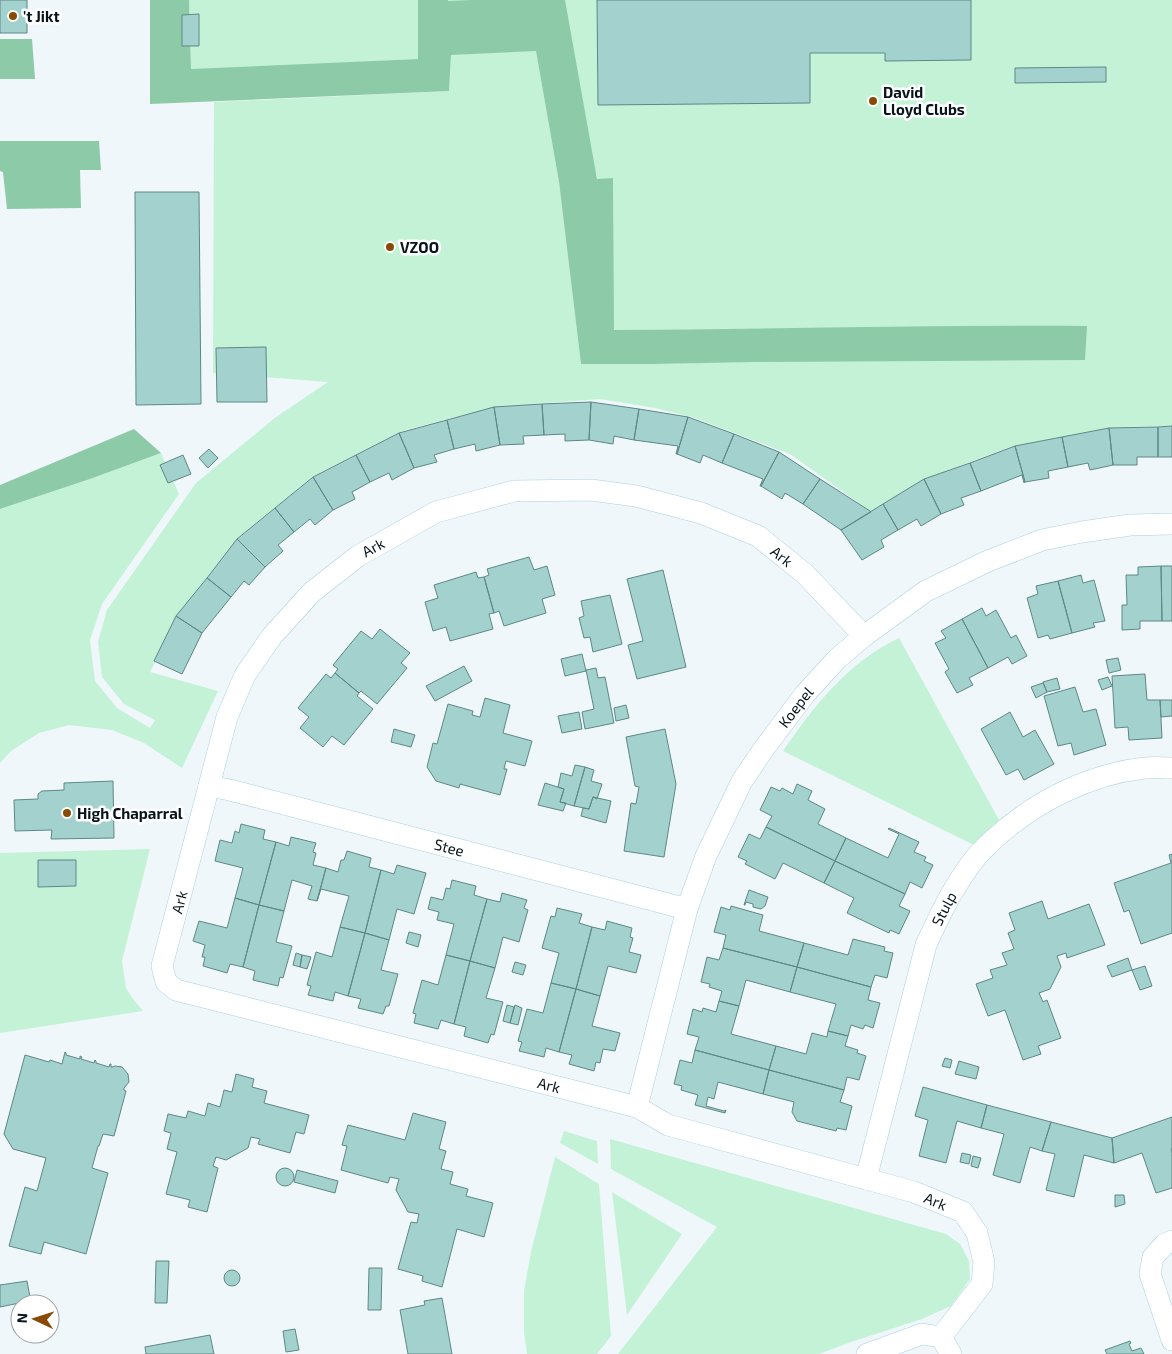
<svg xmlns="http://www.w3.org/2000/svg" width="1172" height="1354" font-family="'Exo 2',sans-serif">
	<rect width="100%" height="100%" fill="#eff7fa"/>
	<path fill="#c4f2d7" d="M189,0H418V59L191,70Z
		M432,0H1172V426L1116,427L1010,447L922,480L873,513L790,454L695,418L655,408L600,399L494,407L402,431L313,476L238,538L187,603L150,672L218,691L182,768L144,743L112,730L69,725L39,733L11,751L0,763V509L90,479L161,453L179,494L102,604L90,640L95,681L117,708L150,728L155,720L124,704L102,677L98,642L107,610L196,483L276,417L328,382L213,373L214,102L449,91L451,55L536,50L559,182L581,364C639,364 697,363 755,362C863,360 971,360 1078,361L601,354L600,186L546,14Z
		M899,638L999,820L974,845L783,751C813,707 849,661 899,638Z
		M150,849L122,961L126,988L133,999L143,1011L0,1033V853Z
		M564,1131L597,1141L598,1164L560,1143Z
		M610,1139L946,1234L960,1244L969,1261L970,1279L951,1306L922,1319L851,1342L819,1354H618L717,1227L611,1169Z
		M555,1157L599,1184L611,1336L597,1354H527L524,1332V1291L531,1252Z
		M612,1192L682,1234L627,1315Z"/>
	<path fill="#8dcaa8" d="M150,0H189L191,69L418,59V0H448V1L472,0H565L597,179L613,178L614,330C772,329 929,325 1087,326L1085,360L756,362L653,364H581L559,182L536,51L451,55L449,91L150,104Z
		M0,39H32L35,79H0Z
		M0,141H99L101,170H80L81,208L7,209L3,172L0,171Z
		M134,429L161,453L90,479L0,509V485Z"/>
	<path fill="#a3d1ce" stroke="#5d8886" d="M0,0H27V33H0Z
		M597,0H971V60L885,61V53H810V103L598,105Z
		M199,14V46H182V15Z
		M1106,67V82L1015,83V68Z
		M135,192H199L201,404L136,405Z
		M266,347L267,402H217L216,348Z
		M591,402L589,440L565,441V434L544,435L542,404Z
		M591,402L639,409L634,440L614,436L613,444L589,440Z
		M542,404L544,435L523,436L524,444L500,445L494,407Z
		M494,407L500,445L476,451L475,444L454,449L447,420Z
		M639,409L688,417L677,454H676L678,446L634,440Z
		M688,417L734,434L722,463L703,455L700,463L677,454Z
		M447,420L454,449L434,455L437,462L414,468L399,433Z
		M1172,426V457H1158V427Z
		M1158,427V457H1137V465H1113L1109,428Z
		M1109,428L1113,465L1090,470L1088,463L1068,467L1062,437Z
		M399,433L414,468L392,480L389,473L370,482L356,455Z
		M734,434L779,452L761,486H760L763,479L722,463Z
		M1062,437L1068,467L1048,471L1049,478L1025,482L1015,446Z
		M1015,446L1025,482L1024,483L1022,475L981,491L970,463Z
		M209,449L218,458L208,468L199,458Z
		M779,452L820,479L803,504L785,493L782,499L761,486Z
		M183,455L191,474L168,483L160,465Z
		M356,455L370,482L352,492L355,499L333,510L313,477Z
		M970,463L981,491L961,498L964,505L941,514L924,479Z
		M313,477L333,510L315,525L310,519L294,532L275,508Z
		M820,479L870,511L871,512L841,530L803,504Z
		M924,479L941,514L921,526L917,519L898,530L883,504Z
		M883,504L898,530L881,540L884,547L862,560L841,530Z
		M275,508L294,532L278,545L283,551L265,567L237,539Z
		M237,539L265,567L249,585L244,581L231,597L207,578Z
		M529,557L534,570L547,566L555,595L542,599L546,613L504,626L499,611L494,613L484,577L489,575L487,569Z
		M1161,566L1162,621H1140V629L1122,630V605H1127L1126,575H1138V567Z
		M1161,566H1172V621H1162Z
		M663,570L686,667L637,679L628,645L643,641L627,579Z
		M476,572L478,578L484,577L494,613L489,614L493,629L450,641L446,627L433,631L425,602L438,598L434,585Z
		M1081,575L1083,583L1094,580L1105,621L1093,623L1095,627L1072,633L1058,581Z
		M207,578L231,597L202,633L176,616Z
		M1058,581L1072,633L1050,639L1048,635L1038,638L1027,598L1038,594L1036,586Z
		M610,595L622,644L593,652L590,637L584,638L579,618L584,616L581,601Z
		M982,608L986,616L996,610L1011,638L1016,635L1027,656L1012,664L1008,657L988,668L962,619Z
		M176,616L202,633L182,674L154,661Z
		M962,619L988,668L969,678L973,685L957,693L945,672L949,669L935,643L946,638L941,631Z
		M380,629L410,653L401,663L407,668L377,704L361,691L359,693L335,673L338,669L333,665L361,631L372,639Z
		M582,654L586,671L565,676L561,659Z
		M1118,658L1121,670L1109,673L1106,660Z
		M464,666L472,681L435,701L426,686Z
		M596,668L598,678L605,677L614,723L585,729L582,712L594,709L586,670Z
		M335,673L359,693L357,696L373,709L344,745L332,736L323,747L300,728L309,717L298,708L326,674L331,678Z
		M1145,674L1147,700H1160L1162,738L1129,740L1128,727L1115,728L1112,676Z
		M1108,677L1112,686L1102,690L1098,680Z
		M1057,678L1060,689L1047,692L1043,682Z
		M1043,683L1047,692L1036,698L1031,687Z
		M1075,687L1083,712L1096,709L1106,745L1074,755L1071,743L1058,746L1044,696Z
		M485,698L510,705L503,733L532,741L525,766L506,761L504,769H507L500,795L460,784L459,788L436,781L427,767L433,743L437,744L448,704L473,711L472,715L480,717Z
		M1160,700H1172V716L1161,717Z
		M626,705L629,718L616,721L614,708Z
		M579,712L582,729L562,733L558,716Z
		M1010,712L1023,737L1035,730L1054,764L1024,780L1018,769L1006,775L981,729Z
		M394,729L415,735L411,747L391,742Z
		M665,729L676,784L664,857L624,851L631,803L636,804L639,787L635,786L626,737Z
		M575,765L585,767L574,806L560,802L564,789L558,787L561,773L572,776Z
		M585,767L594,770L591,781L602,784L597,799L593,797L589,809L574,806Z
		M113,781L114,838L51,839L52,830L15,831L14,800L38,799V794L42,791L64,790V783Z
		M545,783L564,789L560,802L566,803L563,811L538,805Z
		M797,784L812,791L808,800L825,809L818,824L846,838L835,861L766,827L772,816L760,810L771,787L780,791L782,788L793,794Z
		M593,797L611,801L606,823L581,816L583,808L589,809Z
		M241,824L265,830L263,839L276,842L259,905L235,898L243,868L215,861L220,840L232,843L235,831L239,833Z
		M766,827L835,861L824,883L783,863L775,879L745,864L747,861L738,857L749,834L760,839Z
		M889,828L919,842L914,852L926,857L924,861L933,865L922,888L910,882L905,894L835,861L846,838L888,858L899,834L888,829Z
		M291,837L316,843L313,852L316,853L313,865L326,868L317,901L308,899L312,886L292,880L284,911L259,905L276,842L289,846Z
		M347,851L371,858L369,867L381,870L365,933L340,927L349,896L321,889L317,901L326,868L338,872L341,860H344Z
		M1172,854V933L1141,944L1129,910L1124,912L1114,883L1171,863L1169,855Z
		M38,860H76V886L38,887Z
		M835,861L905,894L899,906L910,911L899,934L890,930L889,933L847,913L854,898L824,883Z
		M397,865L426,873L414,914L397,909L389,940L365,933L381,870L394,874Z
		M452,880L476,886L474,895L487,899L470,961L446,955L454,924L437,920L439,912L428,909L431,897L443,900L446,888L450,889Z
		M749,890L768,897L765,906L761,909L753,907V904L746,902L745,905H744Z
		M502,893L527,900L524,908L528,910L519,942L503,937L495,968L470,961L487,899L500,902Z
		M235,898L259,905L243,967L230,964L227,973L203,966L205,957H202L205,945L193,941L199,921L227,928Z
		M1042,901L1048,919L1089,904L1105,945L1067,958L1066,953L1057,956L1061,967L1050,989L1039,993L1043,1002L1047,1000L1061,1038L1038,1046L1041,1054L1023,1060L1005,1010L988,1016L976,984L993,978L990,970L1007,965L1002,953L1014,949L1008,933L1015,930L1009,913Z
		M259,905L284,911L276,942L292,946L283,978L280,977L278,986L253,980L255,971L243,967Z
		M731,906L763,915L759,931L804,943L797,967L723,948L726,935L714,932L721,907L730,910Z
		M557,908L582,914L579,923L592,927L576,989L551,983L559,953L542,948L551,916L555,917Z
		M607,921L632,928L630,937L633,938L629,952L641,955L636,973L608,966L600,996L576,989L592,927L605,930Z
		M340,927L365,933L348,996L335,992L333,1001L308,995L311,986L307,985L316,952L332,957Z
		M409,932L421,935L418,947L406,943Z
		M365,933L389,940L381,970L398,974L389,1006H386L383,1014L358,1008L361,999L348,996Z
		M853,939L885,947L884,951L893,953L887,978L875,975L871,987L797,967L804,943L848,955Z
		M723,948L797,967L790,992L746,980L739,1006L719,1001L722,991L709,987L710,984L701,982L707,957L719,960Z
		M296,953L302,955L300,967L293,965Z
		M302,955L311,957L307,969L300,967Z
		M446,955L470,961L454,1024L441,1020L438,1029L414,1023L416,1014L413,1013L422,980L438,985Z
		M1128,958L1132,970L1112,977L1107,966Z
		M470,961L495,968L486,998L503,1002L494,1035L491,1034L488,1043L464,1036L466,1027L454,1024Z
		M515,962L526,965L523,975L512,972Z
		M1145,966L1152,986L1140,990L1132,970Z
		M797,967L871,987L868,1000L880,1003L873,1028L865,1025L863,1029L851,1025L848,1036L828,1031L836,1004L790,992Z
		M551,983L576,989L559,1052L546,1048L544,1057L519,1051L522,1042L518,1041L527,1009L543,1013Z
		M576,989L600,996L592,1026L620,1033L615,1051L603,1049L600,1063L596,1062L594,1071L569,1064L572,1055L559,1052Z
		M719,1001L739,1006L731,1034L776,1046L769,1070L695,1050L699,1037L687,1034L693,1009L702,1012L703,1008L716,1012Z
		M507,1005L514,1007L510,1023L503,1021Z
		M515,1005L522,1008L518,1025L510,1023Z
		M828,1031L848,1036L845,1046L858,1050L857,1053L866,1056L859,1080L847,1077L844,1090L769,1070L776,1046L806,1054L812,1033L827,1037Z
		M695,1050L769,1070L763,1094L718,1082L714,1099L708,1097L706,1106L724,1111L726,1110L725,1113L695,1105L698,1095L681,1090L682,1086L674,1084L680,1060L692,1063Z
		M65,1052L66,1053V1055L80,1059V1056L82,1057L81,1059L94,1063L95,1060L96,1061V1063L109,1067L110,1064H111V1067H112L115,1066L122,1067L128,1074L129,1082L124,1088V1090L126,1091L114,1136L103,1134L99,1146H98L92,1168L108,1173L86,1254L44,1242L41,1254L9,1246L25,1187L37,1191L46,1158L13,1149L4,1134L25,1055L49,1062L50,1060L62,1064Z
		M945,1058L952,1060L950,1068L942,1066Z
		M959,1061L979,1067L976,1079L955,1074Z
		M769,1070L844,1090L840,1102L852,1106L846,1130L837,1128L836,1131L797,1121L792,1112L794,1102L763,1094Z
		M236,1074L254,1079L252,1087L267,1091L264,1103L309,1115L304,1134L296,1132L290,1153L258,1144L260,1139L251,1137L248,1148L226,1160L216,1157L213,1166L218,1168L207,1212L188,1207L190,1200L166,1194L177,1152L167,1149L171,1133L164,1131L168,1114L186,1118L188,1111L205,1116L208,1103L220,1107L224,1090L232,1092Z
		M923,1087L987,1105L981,1128L957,1121L946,1163L919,1156L928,1120L915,1116Z
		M987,1105L1051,1122L1042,1151L1030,1147L1020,1183L993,1175L1004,1134L981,1128Z
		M413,1113L446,1122L439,1149L446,1151L441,1169L453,1172L450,1184L468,1189L466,1196L493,1203L484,1237L457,1229L442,1287L422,1281L423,1276L398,1269L411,1222L417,1223L419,1214L408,1212L396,1190L399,1179L390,1177L388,1183L341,1170L347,1146L342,1145L348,1125L405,1140Z
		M1172,1117V1149H1171L1172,1153V1188L1156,1193L1142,1153L1114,1163L1112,1138Z
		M1051,1122L1112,1138L1114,1163L1084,1155L1074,1197L1046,1190L1055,1154L1042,1151Z
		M962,1153L971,1155L969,1164L960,1162Z
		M973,1156L981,1158L978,1168L971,1166Z
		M276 1177a9 9 0 1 1 18 0a9 9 0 1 1-18 0Z
		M297,1170L338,1181L335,1193L294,1182Z
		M1115,1195H1124L1125,1204L1115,1207Z
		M156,1261H169L167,1303H155Z
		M369,1268H382L381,1310H368Z
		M224 1278a8 8 0 1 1 16 0a8 8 0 1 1-16 0Z
		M27,1281L31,1303L29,1304V1301L0,1307V1285Z
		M442,1298L452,1354H408L400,1310L425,1305L424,1301Z
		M295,1329L299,1350L286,1352L283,1331Z
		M210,1335L214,1354H146L145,1347Z
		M1130,1341L1131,1343L1129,1344L1132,1351L1141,1348L1144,1354H1107L1105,1350Z"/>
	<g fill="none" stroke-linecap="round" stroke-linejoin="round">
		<g stroke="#aad1e1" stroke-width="22">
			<g id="minor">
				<path id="s1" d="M864,636L805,574L758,536L701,513L636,496L591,490L514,491L436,512L358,556L312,592L272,636L245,675L227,717L162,966L166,982L176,990L637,1107L668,1125L914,1192L963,1212L977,1233L984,1262L982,1284L941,1337"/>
				<path id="s2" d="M209,786L230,790L687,909"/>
				<path id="s3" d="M637,1107L687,909L706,856L742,781L763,750L805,694L837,659L864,636L926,591L988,561L1042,540L1082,532L1130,525L1172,524"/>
				<path id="s4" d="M866,1179L926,945C940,914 955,883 977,856C982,850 988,845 993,840C1034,802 1089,774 1145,768C1154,767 1163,768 1172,768"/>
				<path d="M1172,1241L1165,1244L1153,1257L1150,1274L1172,1340"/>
				<path d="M867,1354L922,1334L941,1337L951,1354"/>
			</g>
		</g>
		<use href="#minor" stroke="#fff" stroke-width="21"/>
	</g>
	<g fill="#874b06" stroke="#fff" stroke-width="2">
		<circle cx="13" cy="16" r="5"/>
		<circle cx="873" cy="101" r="5"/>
		<circle cx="390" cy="247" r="5"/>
		<circle cx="67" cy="813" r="5"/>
	</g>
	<g text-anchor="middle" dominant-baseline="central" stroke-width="5" stroke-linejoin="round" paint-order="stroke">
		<g font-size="15" font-weight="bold" fill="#07151b" stroke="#fff" text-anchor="start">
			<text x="23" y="16">'t Jikt</text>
			<text x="883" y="92">David<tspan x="883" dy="17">Lloyd Clubs</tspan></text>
			<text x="400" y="247">VZOO</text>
			<text x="77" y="813">High Chaparral</text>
		</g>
		<g font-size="15" fill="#07151b" stroke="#fff">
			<text transform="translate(373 547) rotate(-29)">Ark</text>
			<text transform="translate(782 556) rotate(39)">Ark</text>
			<text stroke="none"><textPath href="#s3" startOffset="435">Koepel</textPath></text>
			<text stroke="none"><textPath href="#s2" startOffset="248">Stee</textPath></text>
			<text transform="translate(179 902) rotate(-75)">Ark</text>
			<text stroke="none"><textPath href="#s4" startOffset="282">Stulp</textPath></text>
			<text stroke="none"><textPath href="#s1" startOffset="1450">Ark</textPath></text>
			<text stroke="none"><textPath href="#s1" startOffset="1855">Ark</textPath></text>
		</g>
	</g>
	<g transform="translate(35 1319) rotate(274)"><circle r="24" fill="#ffffff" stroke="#9ca1a4"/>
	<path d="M0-4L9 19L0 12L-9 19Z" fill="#874b06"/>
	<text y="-8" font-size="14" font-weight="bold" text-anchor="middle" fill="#07151b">N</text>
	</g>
</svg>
